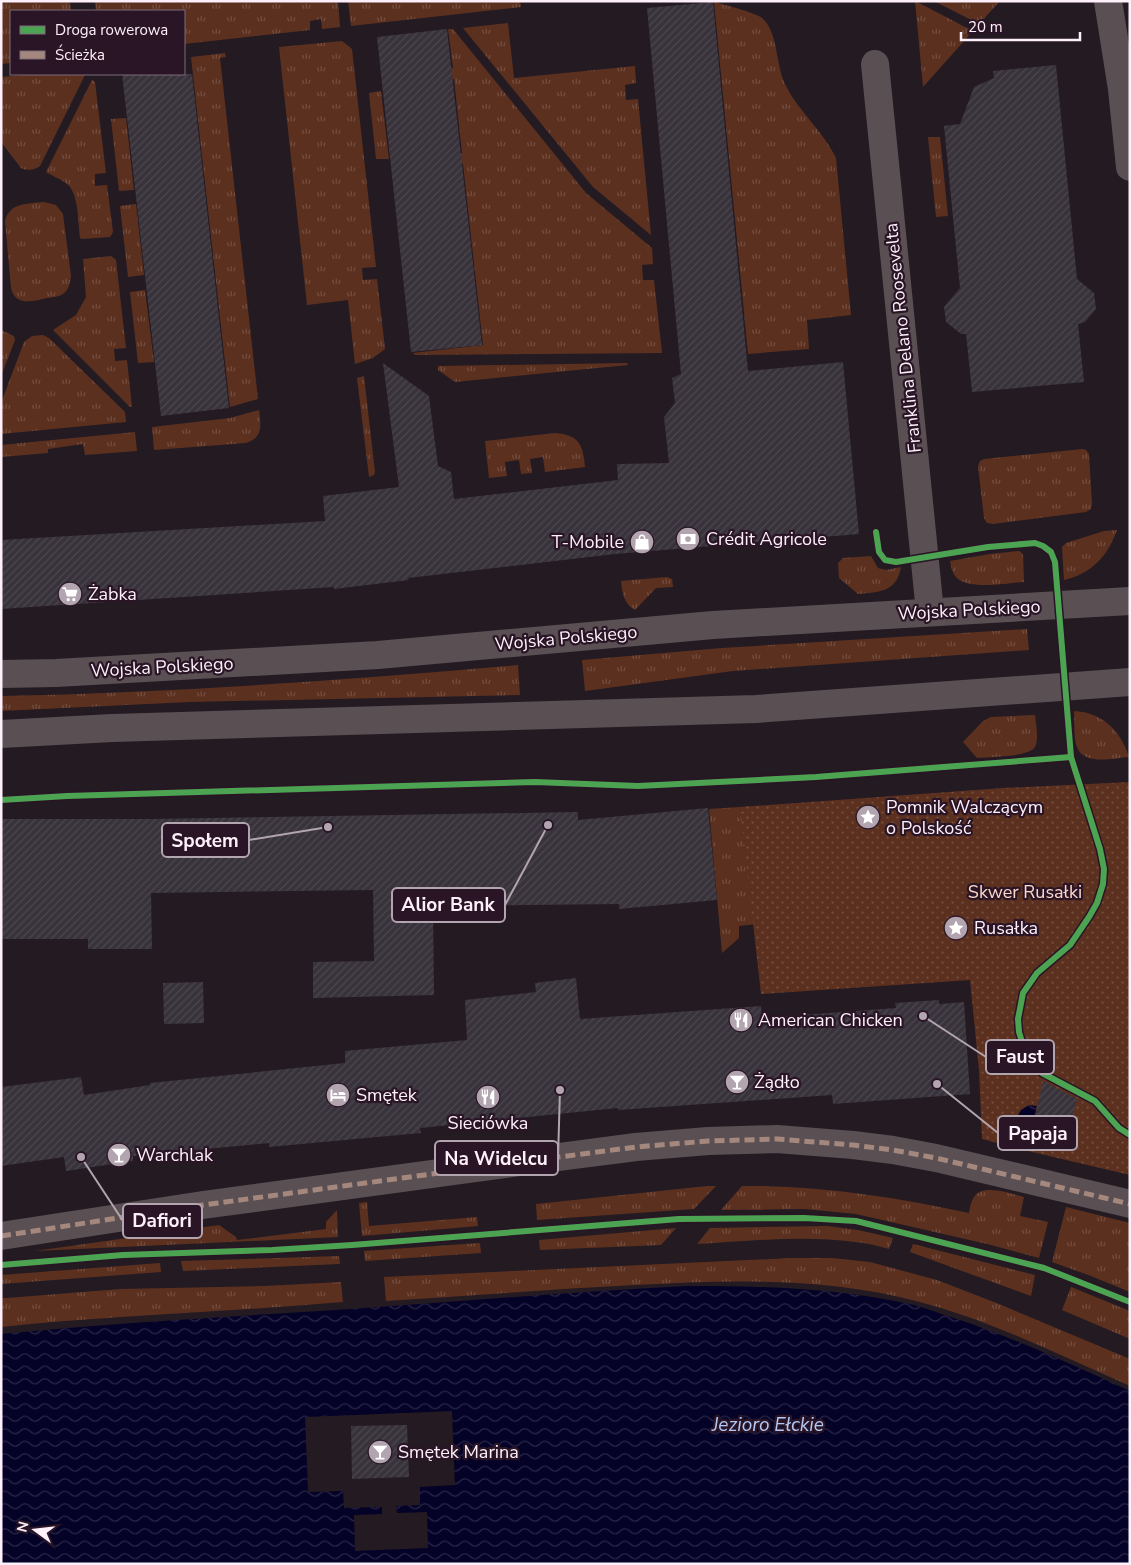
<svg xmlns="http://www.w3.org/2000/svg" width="1131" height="1565" font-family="'Nunito Sans',sans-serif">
	<defs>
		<pattern id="grass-tufts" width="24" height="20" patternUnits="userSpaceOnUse" patternTransform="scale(1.25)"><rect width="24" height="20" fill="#5c301f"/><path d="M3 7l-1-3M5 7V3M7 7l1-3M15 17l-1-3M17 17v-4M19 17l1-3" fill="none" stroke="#744e40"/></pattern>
		<pattern id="park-dots" width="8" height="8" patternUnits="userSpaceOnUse" patternTransform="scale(1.25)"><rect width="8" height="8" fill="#5c301f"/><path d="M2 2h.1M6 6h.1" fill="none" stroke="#744e40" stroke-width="1.8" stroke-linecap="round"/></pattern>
		<pattern id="water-waves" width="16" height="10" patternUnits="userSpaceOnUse" patternTransform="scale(1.25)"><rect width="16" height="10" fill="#040227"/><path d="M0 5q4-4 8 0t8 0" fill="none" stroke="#2a2747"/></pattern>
		<pattern id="building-hatch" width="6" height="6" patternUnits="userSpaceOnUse" patternTransform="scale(1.25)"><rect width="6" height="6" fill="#38323b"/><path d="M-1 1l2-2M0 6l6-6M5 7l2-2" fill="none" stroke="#4c464e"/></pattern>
	</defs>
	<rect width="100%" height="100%" fill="#241a22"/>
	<path fill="url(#grass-tufts)" d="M4,1H70L71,11H11V63L1,64V3Z
		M95,1H338L340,27L322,29L321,19L310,21V30L184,44V11H96Z
		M348,1H520L521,7L351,26Z
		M915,1L973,31L923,87Z
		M934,1H1000L979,24Z
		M714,2C725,5 754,12 762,18C779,33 775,65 786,86C799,112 823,131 836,158L851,315L807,320L809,349L748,354Z
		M508,23L514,78L635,66L636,83L625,85L626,100L638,99L651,235L593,187L463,28Z
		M448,29H453L586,193L652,248L653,264L642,265L643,280H654L662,353L415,355L413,353L483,345L463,164H459L458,154L462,153L454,79H450L449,69L453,68Z
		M342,41L352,49L376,267L362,268L363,280L377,279L385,349L373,358L355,364L348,300L307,305L279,47Z
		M225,53L226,57L220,58L258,399L230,407L191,57Z
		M34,74L85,75L40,166C36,170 25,171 21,168L1,142V77Z
		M92,80L95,82L106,173L95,174V186L107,185L113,232L110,237L82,239L80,238C78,224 79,193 67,184C61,179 52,176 46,172Z
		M381,91L389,159H376L369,93Z
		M126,118L134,190L119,191L111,119Z
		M928,137H940L948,216L936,217Z
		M44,202L56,205L63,214L71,276C70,282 69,290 63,294C59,297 52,297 47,298C34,301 15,307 11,288L5,221C10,202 27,204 44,202Z
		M136,204L144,275L128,277L120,206Z
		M111,256L116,260L126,348L114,349L115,361L127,360L132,407H130L53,330L76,315L86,297L83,259Z
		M145,290L154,362L138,363L130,292Z
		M1,330L14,336L15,340L1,376Z
		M43,335L49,338L125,412L126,422L1,434V403L24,342L32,336Z
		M627,363L628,365L455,382L438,370V366Z
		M364,376L375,472L374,475L369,477L357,378Z
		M259,410C261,425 263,438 246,443L154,450L152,427L230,418Z
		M135,432L137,451L85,455L83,444L48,449V453L1,457V445Z
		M555,433C579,435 583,444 585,467L545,472L543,457L530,459L532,473L521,474L519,460L505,462L507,476L489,478L485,441Z
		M1083,449L1086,450L1089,454L1092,504L1091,509L1086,512L993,524L987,523L984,518L978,466L980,461L984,459Z
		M1117,530C1108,556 1091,574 1064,580L1062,547L1066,543L1104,531Z
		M1019,551L1023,554L1024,582C1006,583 967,591 955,576C952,572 951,566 950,561L990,554Z
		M871,556L878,568L886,570L901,567C897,592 879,592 858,594L839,578L838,563L843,558Z
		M667,577L672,579L673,587L656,588L635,610C624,604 622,593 621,581Z
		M1027,629L1029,650L733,671L585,691L582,660L722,648Z
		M518,665L520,695L189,702L1,711V696C174,693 346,680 518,665Z
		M1074,711C1102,712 1121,731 1129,757C1114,758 1084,766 1077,747C1073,737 1075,722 1074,711Z
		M1035,715C1036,724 1039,739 1035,747C1029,757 989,757 977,758L963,742L983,721L991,717Z
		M755,806L763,808L767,923L739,926V938L722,953L709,809Z
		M707,1186H716L694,1209L537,1220L536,1204Z
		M742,1186C818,1185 894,1197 969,1213C970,1208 971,1201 974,1197C983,1183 1011,1194 1024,1197L1020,1216L1048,1222L1039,1258L987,1244L856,1214L805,1209L721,1210Z
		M367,1202L369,1226L477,1217L478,1226L362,1236L359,1203Z
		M1066,1207L1130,1223V1292L1091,1276L1052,1262Z
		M337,1210L338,1237L35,1251L219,1225L236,1237L237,1240L326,1229V1222Z
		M827,1226L858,1230L893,1238L889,1249C878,1246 867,1243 855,1242C803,1235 749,1241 697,1244L710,1228Z
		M676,1228L661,1245L540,1250L539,1240Z
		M480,1243L481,1253L365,1261L364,1251Z
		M913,1244L1035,1275L1031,1296L910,1252Z
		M339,1256L340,1264L183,1271L181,1261Z
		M793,1258H832L870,1262L937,1280L999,1304L1130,1359V1386C1060,1355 990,1320 916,1301C825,1277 728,1280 635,1285C552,1289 469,1296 386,1301L384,1277Z
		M160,1263L161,1272L1,1284V1275Z
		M341,1282L343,1302C229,1312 115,1315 1,1327V1298H7L121,1289L265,1286Z
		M1071,1287L1130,1311V1339L1062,1310Z"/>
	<path fill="url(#park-dots)" d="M1130,782V1175L1028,1151L982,1139L979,1070L970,980L761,994L740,807L1003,788Z"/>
	<path fill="url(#water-waves)" d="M1029,1105L1037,1106L1034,1118L1049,1122C1044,1140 1045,1156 1021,1149C1014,1147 1008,1147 1003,1141L1004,1132L1009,1121L1017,1117L1021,1110Z
		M687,1286C765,1286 837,1288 914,1305C929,1309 943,1315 957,1319C1017,1339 1073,1365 1130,1391V1564H1V1334C113,1323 225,1317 336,1310C453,1302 570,1292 687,1286Z"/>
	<path fill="#241a22" d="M452,1411L455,1485L420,1487V1505L396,1506L397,1513L427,1512L428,1548L355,1551L354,1515L382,1514V1507L344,1508L343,1491L308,1492L305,1417Z"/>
	<path fill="url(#building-hatch)" d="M713,2L748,371L843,362L859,534L615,554L408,578L409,580L334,589V587L1,609V540L325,521L323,496L399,487L383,363L429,396L438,466L451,472L454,499L618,480L617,464L669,463L664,417L675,403L672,378L681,374L647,8Z
		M447,29L482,345L411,352L377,37Z
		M1056,65L1077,279L1094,293L1096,309L1085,322L1078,324L1084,382L972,392L966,334H961L946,322L944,307L960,288L944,126L960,124L974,87L994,78L993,71Z
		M122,74H192L229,408L161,416Z
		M708,808L717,900L619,909V904L433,906L434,995L313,998V962L374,961L373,890L151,893L152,949H88V939H1V819H151L578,812V820Z
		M576,978L580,1019L761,1006L762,1018L896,1008L895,1003L939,1000V1004L964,1002L970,1094L833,1104L832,1095L618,1110V1108L420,1128L421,1133L269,1147V1143L133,1156V1161L66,1171L64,1157L1,1166V1087L81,1077L84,1095L150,1085V1083L345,1063V1051L467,1040L465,1000L536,992L535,983Z
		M203,982L204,1023L164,1024L163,983Z
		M1043,1081L1077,1099L1070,1126L1035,1117Z
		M407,1425L409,1477L352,1479L351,1426Z"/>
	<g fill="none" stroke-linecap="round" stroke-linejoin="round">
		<path stroke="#5a4f52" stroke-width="28" d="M875,64L930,612
			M1,1236L203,1205L528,1161L636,1147L708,1141L777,1139L853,1145L893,1150L936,1158L1130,1204"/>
		<path stroke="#5a4f52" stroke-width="28" d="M1108,1L1122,89L1130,167
			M1,674L56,673L378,655L713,625L1130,601
			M1,734L112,728L756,709L1130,682"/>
		<path stroke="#a5887d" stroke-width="5" stroke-dasharray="10 5" stroke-linecap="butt" d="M1,1236L203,1205L528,1161L636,1147L708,1141L777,1139L853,1145L893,1150L936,1158L1130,1204"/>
		<g stroke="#291525" stroke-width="9">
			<path id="cycleway" d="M876,532L879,552L885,560L896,562L988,547L1035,543L1043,546L1051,552L1055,562L1071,757L1100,849L1104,869L1103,884L1097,903L1089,917L1070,945L1037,973L1023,993L1018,1019L1019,1032L1026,1055L1042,1073L1095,1101L1119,1128L1130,1135
				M1,800L67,796L535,782L638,786L816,777L1071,757
				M1,1265L123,1255L272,1250L352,1245L679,1219L804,1218L856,1221L1044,1268L1130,1302"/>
		</g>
		<use href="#cycleway" stroke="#4ca352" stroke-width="6"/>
	</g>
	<defs>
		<g id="bank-disc" transform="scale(1.25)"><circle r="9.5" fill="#b2a5af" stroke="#291525"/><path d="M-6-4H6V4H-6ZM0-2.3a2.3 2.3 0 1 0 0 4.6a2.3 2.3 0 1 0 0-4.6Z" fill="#fff"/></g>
		<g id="shop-disc" transform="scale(1.25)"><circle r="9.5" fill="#b2a5af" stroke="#291525"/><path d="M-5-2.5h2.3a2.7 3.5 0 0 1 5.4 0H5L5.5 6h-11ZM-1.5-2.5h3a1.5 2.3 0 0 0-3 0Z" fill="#fff"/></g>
		<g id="supermarket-disc" transform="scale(1.25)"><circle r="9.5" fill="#b2a5af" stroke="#291525"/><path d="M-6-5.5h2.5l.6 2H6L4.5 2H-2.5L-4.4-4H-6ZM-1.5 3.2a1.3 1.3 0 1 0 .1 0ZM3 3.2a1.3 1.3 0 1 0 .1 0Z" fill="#fff"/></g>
		<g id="sight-disc" transform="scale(1.25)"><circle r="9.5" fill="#b2a5af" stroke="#291525"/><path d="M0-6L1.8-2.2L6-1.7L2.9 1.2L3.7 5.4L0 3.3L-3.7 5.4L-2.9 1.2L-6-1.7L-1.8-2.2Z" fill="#fff"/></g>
		<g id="restaurant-disc" transform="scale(1.25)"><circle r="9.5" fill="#b2a5af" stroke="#291525"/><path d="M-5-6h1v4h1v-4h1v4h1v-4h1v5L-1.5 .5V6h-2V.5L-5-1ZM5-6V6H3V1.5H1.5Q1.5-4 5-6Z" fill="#fff"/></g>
		<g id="bar-disc" transform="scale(1.25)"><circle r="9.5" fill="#b2a5af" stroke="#291525"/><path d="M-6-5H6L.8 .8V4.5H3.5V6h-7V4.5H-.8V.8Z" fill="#fff"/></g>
		<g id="hotel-disc" transform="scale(1.25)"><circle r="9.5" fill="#b2a5af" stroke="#291525"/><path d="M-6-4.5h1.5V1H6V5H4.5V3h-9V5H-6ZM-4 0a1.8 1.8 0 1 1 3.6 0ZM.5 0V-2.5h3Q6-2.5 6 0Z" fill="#fff"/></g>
	</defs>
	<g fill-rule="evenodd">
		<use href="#bank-disc" x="688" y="539"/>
		<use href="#shop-disc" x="642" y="542"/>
		<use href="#supermarket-disc" x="70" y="594"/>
		<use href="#sight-disc" x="868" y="817"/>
		<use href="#sight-disc" x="956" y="928"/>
		<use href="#restaurant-disc" x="741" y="1020"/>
		<use href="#bar-disc" x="737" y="1082"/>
		<use href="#hotel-disc" x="338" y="1095"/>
		<use href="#restaurant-disc" x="488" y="1097"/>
		<use href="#bar-disc" x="119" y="1155"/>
		<use href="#bar-disc" x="380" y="1452"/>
	</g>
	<g text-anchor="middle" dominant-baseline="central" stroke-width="4.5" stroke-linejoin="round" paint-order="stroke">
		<g font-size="18" fill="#fef0fb" stroke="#291525">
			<text transform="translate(903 338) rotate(-96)">Franklina Delano Roosevelta</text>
			<text transform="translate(969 610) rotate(-3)">Wojska Polskiego</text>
			<text transform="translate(566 638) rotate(-5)">Wojska Polskiego</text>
			<text transform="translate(162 667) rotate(-3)">Wojska Polskiego</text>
		</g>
		<g font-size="18" fill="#fef0fb" stroke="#291525" text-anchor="start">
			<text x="706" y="539">Crédit Agricole</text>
			<text x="624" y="542" text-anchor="end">T-Mobile</text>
			<text x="88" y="594">Żabka</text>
			<text x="886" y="807">Pomnik Walczącym<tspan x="886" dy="21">o Polskość</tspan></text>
			<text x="974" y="928">Rusałka</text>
			<text x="758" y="1020">American Chicken</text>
			<text x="754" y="1082">Żądło</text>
			<text x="356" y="1095">Smętek</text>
			<text x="488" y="1123" text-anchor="middle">Sieciówka</text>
			<text x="136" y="1155">Warchlak</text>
			<text x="398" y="1452">Smętek Marina</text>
		</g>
		<g font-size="18" fill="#fcd7c8" stroke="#291525">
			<text x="1025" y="892">Skwer Rusałki</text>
		</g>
		<g font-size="19" font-style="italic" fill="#b3c8f6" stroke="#291525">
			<text x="768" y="1425">Jezioro Ełckie</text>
		</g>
	</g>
	<path fill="none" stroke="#b2a5af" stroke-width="2" d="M328 827L249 840M548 825L505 905M923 1016L986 1057M937 1084L998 1133M560 1090L558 1158M81 1157L123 1221"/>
	<g fill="#b2a5af" stroke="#291525" stroke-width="2">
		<circle cx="328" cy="827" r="5"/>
		<circle cx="548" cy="825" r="5"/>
		<circle cx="923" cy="1016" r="5"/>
		<circle cx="937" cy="1084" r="5"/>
		<circle cx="560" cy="1090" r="5"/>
		<circle cx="81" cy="1157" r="5"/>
	</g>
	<g fill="#291525" stroke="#b2a5af" stroke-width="2">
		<rect x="162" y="823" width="87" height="34" rx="5"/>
		<rect x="392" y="888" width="113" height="34" rx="5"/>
		<rect x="986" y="1040" width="68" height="34" rx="5"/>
		<rect x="998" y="1116" width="79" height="34" rx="5"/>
		<rect x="435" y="1141" width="123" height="34" rx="5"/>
		<rect x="123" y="1204" width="79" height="34" rx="5"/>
	</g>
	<g font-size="19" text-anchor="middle" font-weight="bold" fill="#fef0fb">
		<text x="205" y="847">Społem</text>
		<text x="448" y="911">Alior Bank</text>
		<text x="1020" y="1063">Faust</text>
		<text x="1038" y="1140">Papaja</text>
		<text x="496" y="1165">Na Widelcu</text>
		<text x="162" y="1227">Dafiori</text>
	</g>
	<rect width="1131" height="1565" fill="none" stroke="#fef0fb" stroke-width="5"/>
	<rect x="10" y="10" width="175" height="65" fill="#291525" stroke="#7e6d7b"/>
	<rect x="20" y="26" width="25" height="8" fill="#4ca352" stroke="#7e6d7b"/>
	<text x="55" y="35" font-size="15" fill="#fef0fb">Droga rowerowa</text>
	<rect x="20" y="51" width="25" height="8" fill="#a5887d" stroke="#7e6d7b"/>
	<text x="55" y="60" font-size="15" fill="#fef0fb">Ścieżka</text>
	<g transform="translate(35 1530) rotate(285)" stroke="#291525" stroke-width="4" paint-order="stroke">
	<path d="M0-4L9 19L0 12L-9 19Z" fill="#fef0fb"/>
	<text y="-8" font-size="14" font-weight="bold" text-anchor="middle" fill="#fef0fb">N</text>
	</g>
	<path d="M961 32v8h119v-8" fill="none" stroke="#fef0fb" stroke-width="2.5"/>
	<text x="968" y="32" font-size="15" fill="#fef0fb" stroke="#291525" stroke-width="4" paint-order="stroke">20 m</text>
</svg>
